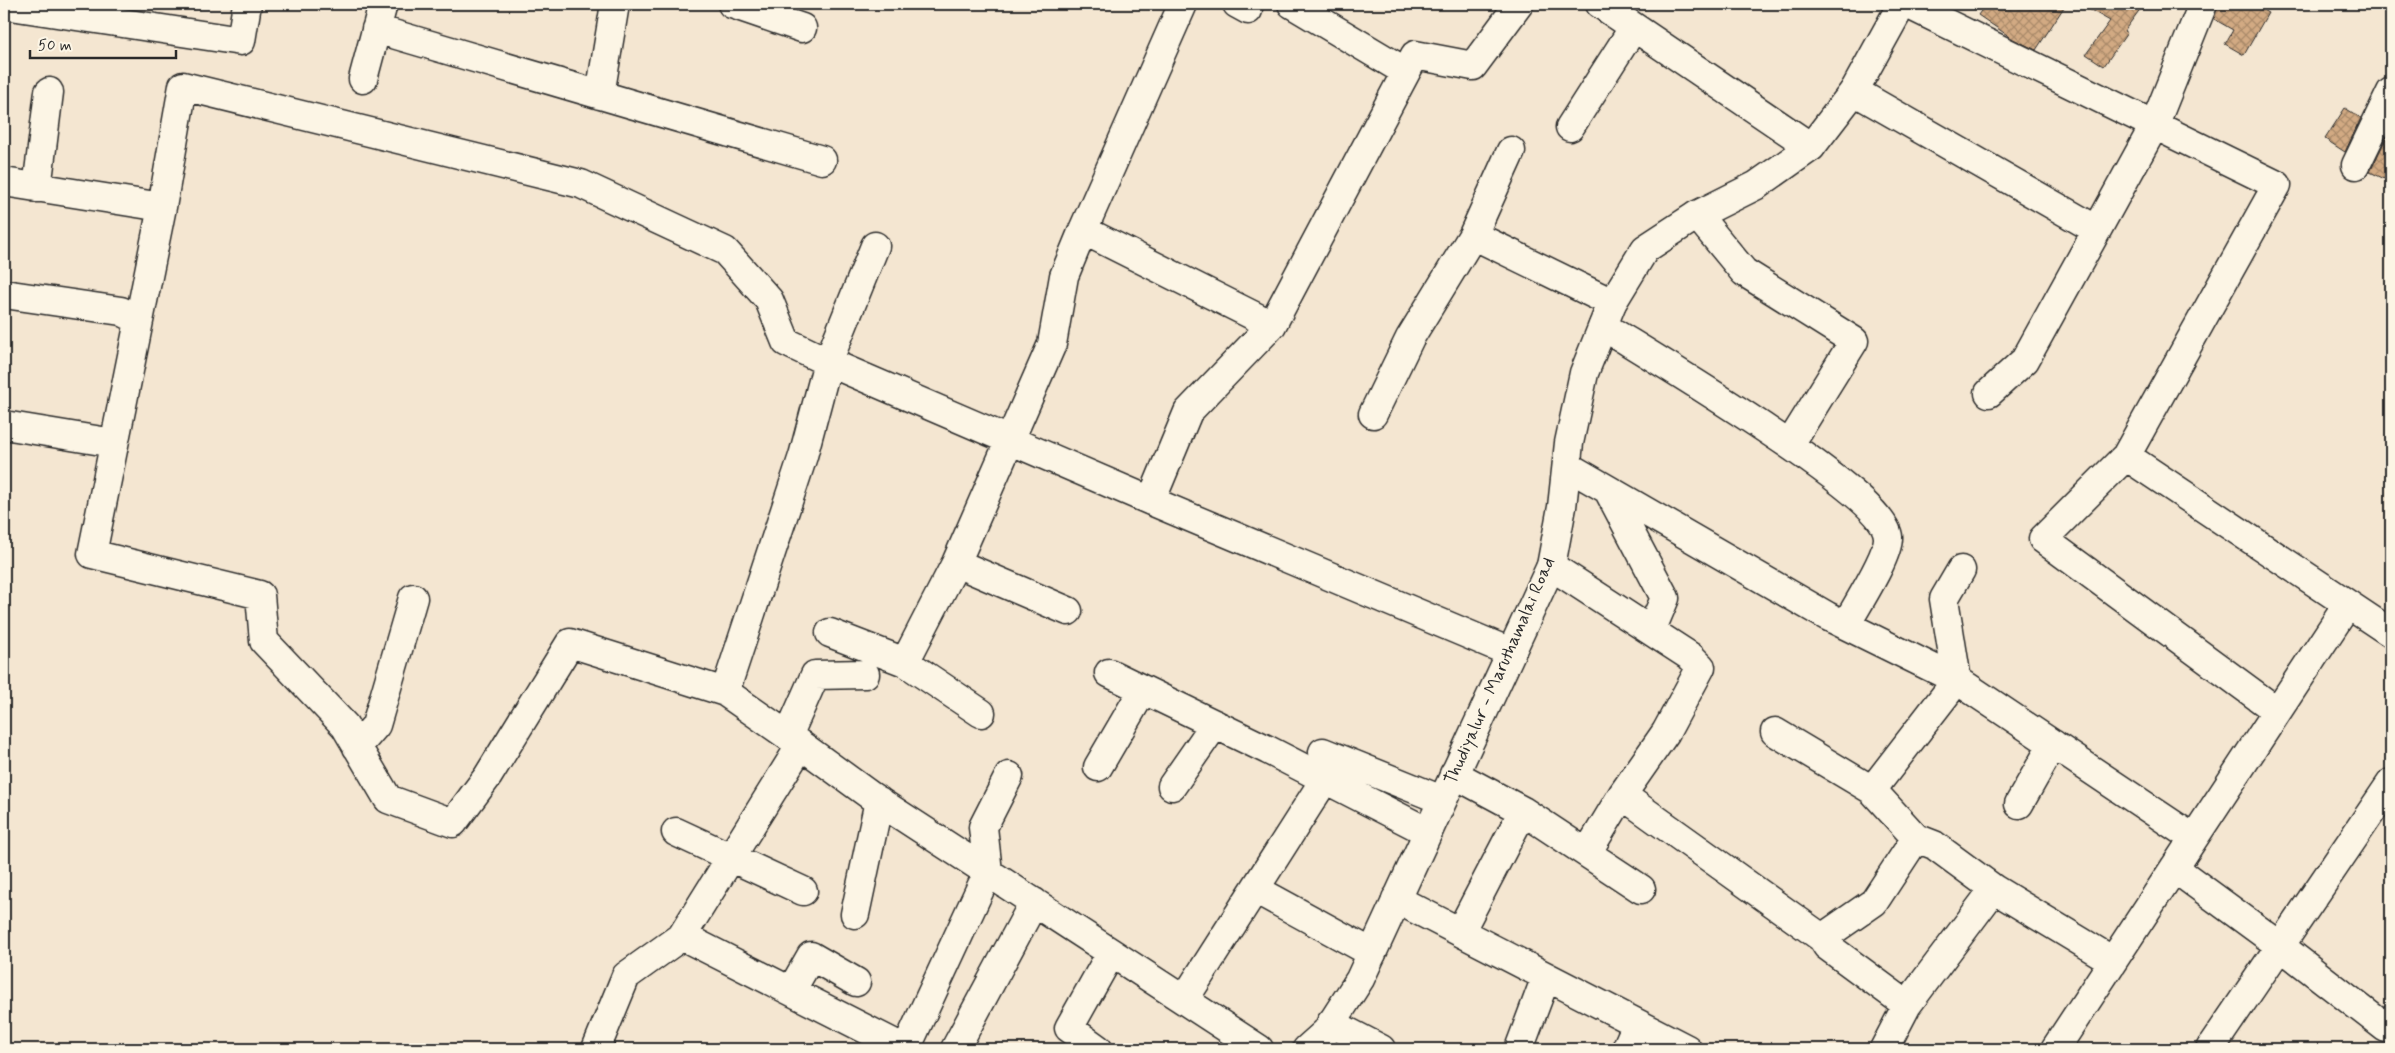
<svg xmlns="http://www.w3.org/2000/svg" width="2395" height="1053" font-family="Mynerve,sans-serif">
	<defs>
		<pattern id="building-cross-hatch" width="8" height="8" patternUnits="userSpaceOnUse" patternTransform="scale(1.25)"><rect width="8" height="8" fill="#d2aa83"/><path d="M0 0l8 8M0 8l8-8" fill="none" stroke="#ab8b6b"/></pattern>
	</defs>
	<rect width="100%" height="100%" fill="#f4e6d1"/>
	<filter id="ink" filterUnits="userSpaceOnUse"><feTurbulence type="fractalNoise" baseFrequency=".02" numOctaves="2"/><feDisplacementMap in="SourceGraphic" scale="10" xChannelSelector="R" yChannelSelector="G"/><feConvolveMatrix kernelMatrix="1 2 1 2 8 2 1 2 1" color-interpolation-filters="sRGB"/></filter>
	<g filter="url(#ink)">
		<path fill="url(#building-cross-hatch)" stroke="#2b2b2b" d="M1986,4H2066L2036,50L2013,39L1978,15Z
			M2080,4H2144L2124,31L2127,33L2104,66L2086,54L2110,21Z
			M2218,4H2252L2268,13L2244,55L2225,44L2233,30L2214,19Z
			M2345,108L2361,118L2345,152L2325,139Z
			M2387,136L2391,139V182L2370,172Z"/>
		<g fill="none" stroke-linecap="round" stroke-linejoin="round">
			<g stroke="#2b2b2b" stroke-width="31">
				<path id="minor" d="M732,4L802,28
					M1183,4L1083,230L1272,325
					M1237,4L1248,10
					M1292,4L1406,72
					M1600,4L1811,147
					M1907,4L2277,185L2126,456L2391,633
					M4,5L241,41L247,4
					M376,29L822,160
					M363,79L383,4
					M1854,91L2097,230
					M600,95L615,4
					M1570,127L1634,27
					M2356,165L2391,92
					M4,182L162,207L92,554L260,595L264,641L345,726L388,799L453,823L488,776L570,643L725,692
					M37,188L49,92
					M162,207L183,86L581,184L725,251L769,300L786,342L828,362L875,246
					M1697,215L1744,272L1854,341L1790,444
					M1473,235L1612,303
					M4,294L121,311L139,320
					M1603,326C1647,354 1886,494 1888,537C1889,556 1856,606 1846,625
					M1989,393L2025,360L2097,230L2154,126L2203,4
					M1373,414L1410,338L1473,235L1511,151
					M4,425L114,443
					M2126,456L2043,539L2277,711
					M1567,466L1827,616L1957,680L2193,838
					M1608,490L1665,598L1651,631
					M1151,501L1188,412L1272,325L1415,55L1473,66L1519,4
					M956,563L1068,611
					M1551,566L1691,657L1701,667L1666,732L1622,795L1822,938L1827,946L1907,1005
					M830,633L905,662L981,713
					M905,662L956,563L1052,344L1064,276L1083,230
					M1109,673L1268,750L1428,832
					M1775,732L1872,790L1916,838L1934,845L1994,889L2113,961
					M788,736L815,675L865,674
					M801,745L725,692L803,456L828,362L1151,501L1510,652
					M357,747L376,725L413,598
					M1323,752L1442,800
					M1098,767L1143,690
					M1454,774L1523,811L1641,889
					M1172,786L1215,724
					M1872,790L1957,680L1944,599L1961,570
					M2019,804L2053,744
					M676,832L803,891
					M1587,853L1622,795
					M2174,868L2279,945L2386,1028L2391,1020
					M1255,889L1372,953
					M1396,899L1687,1049
					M855,914L879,801
					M1460,932L1523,811
					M1822,938L1874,902L1916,838
					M791,991L811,956L856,982
					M1184,1000L1325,779
					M1331,1023L1381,1049
					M596,1049L626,976L682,936
					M905,1049L682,936L801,745L871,796L1259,1049
					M906,1049L988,872L983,827L1009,776
					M955,1049L1034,902
					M1098,1049L1069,1028L1111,953
					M1519,1049L1546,977
					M1626,1049L1637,1024
					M1884,1049L1907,1005L1994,889
					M2055,1049L2348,604
					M2210,1049L2391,783"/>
			</g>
			<g stroke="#2b2b2b" stroke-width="31">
				<path id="major" d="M1307,1049L1326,1032L1360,979L1551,566L1562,507L1569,443L1584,373L1612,303L1645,249L1697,215L1757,185L1811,147L1854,91L1902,4"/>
			</g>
			<use href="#minor" stroke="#fcf5e5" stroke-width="28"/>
			<use href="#major" stroke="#fcf5e5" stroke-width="28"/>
		</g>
	</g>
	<g text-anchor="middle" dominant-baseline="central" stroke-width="4" stroke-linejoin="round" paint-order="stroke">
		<g font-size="18" fill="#2b2b2b" stroke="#fcf5e5">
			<text transform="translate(1500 671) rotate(-66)">Thudiyalur - Maruthamalai Road</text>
		</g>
	</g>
	<rect width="2395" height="1053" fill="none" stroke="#fcf5e5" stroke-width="20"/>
	<rect x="10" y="10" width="2375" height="1033" fill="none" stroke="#2b2b2b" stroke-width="2" filter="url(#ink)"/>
	<path d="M30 50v8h146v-8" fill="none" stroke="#2b2b2b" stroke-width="2.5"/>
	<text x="38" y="50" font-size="15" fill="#2b2b2b" stroke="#fcf5e5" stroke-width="4" paint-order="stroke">50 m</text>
</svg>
